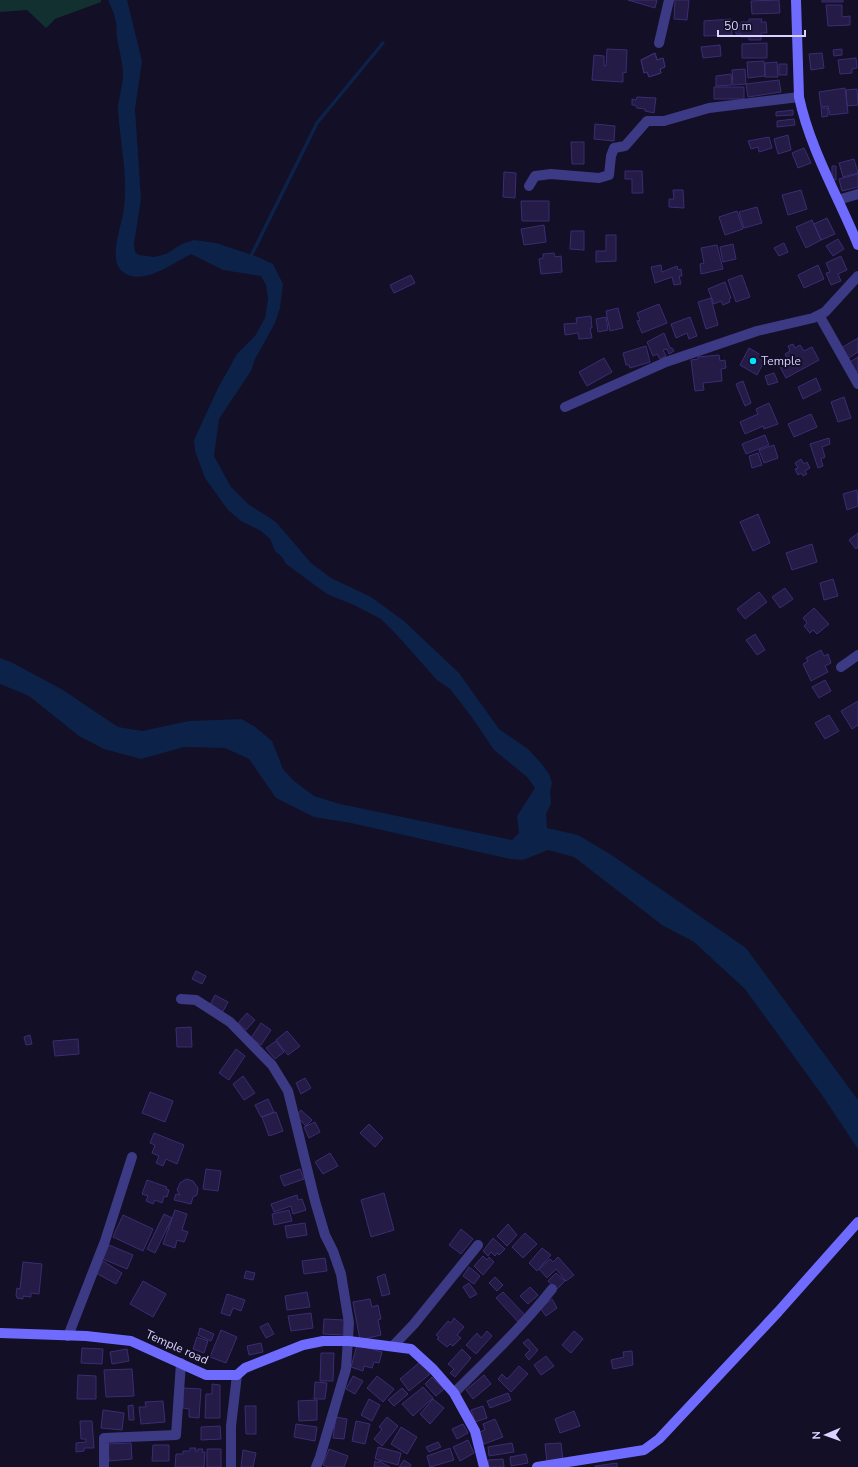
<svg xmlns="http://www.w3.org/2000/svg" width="858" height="1467" font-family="'Nunito Sans',sans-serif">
	<rect width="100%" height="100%" fill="#130f26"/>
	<path fill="#12302f" d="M0,0H101V2L55,19L46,28L27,10L0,12Z"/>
	<path fill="#0c2248" d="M108,0H127L142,61L135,109L141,199L134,244L135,252L139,255L154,257L166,254L182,244L194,240L216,243L258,257L273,264L283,284L280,308L275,323L255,359L251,371L219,419L214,456L231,487L248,504L276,522L311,563L331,578L371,597L404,621L459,673L499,729L528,749L541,763L549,774L552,783L550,792L551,804L546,814L547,828L578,835L610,854L746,948L858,1100V1149L822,1095L745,989L694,942L662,925L574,857L548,850L523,860L510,859L351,823L314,817L276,798L249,759L225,748L184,747L141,759L104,749L79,736L29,696L0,684V658L11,662L63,690L118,727L142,731L189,721L241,719L254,726L272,741L283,769L294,781L314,796L340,804L512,840L519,833L517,816L535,788L527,777L494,750L471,716L450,689L437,680L396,634L381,619L354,605L327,594L286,564L282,557L275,551L270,539L261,531L241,521L228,510L205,478L195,451L194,440L218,388L237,354L255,336L265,318L268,299L266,285L261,276L223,270L191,254C173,263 141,288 122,271C107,259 123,223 124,207C128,175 120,143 118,110C118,99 123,86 123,74C123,62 119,51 117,38C116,33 117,28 116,23C115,15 111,7 108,0Z"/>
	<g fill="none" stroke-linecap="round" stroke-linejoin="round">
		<path stroke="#0c2248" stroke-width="3.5" d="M250,258L317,123L383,43"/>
	</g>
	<path fill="#241b47" stroke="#3b2d73" d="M628,0H657L655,8Z
		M675,0H689L687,20L674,19Z
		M779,0L780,13L752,14L751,1Z
		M822,0H843V2H822Z
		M826,5H842V17L850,16V25L828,26Z
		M731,19L732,35L704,36V21Z
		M749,19H762L761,22H766L767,33H761V40H749V37H741V34H736L735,25H741V22H749Z
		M767,43V58H742V44Z
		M720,45L721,56L703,58L701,47Z
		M607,49L627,50L626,73L623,72V82L592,80L594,55L604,56V66H606Z
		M842,49V55L834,56L833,50Z
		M655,53L657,60L663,58L665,67L660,69L661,73L649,77L647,72L644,73L641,60Z
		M655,53L657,60L663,58L665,67L660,69L661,73L649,77L647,72L644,73L641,60Z
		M822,53L824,68L811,70L809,54Z
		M856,58L857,68L852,69V73L840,74L838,60Z
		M764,61L765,76L748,78L747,62Z
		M777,62L778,77H765V63Z
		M779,64H787V75H779Z
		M745,69L746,84L733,85L732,70Z
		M731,74L732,85L716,86V76Z
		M779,80L781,92L748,97L746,84Z
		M714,87H744V99H714Z
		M845,88L848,113L830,115L828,106L821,107L819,92Z
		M857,89L858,105L847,106L846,90Z
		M637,97L656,98L654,113L645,111V109L637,108L635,105H632V99L636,100Z
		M821,108H828V116L822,117Z
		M793,110V115L776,116V112Z
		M794,119L795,125L777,127V121Z
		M595,124L615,126L614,141L594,139Z
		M788,135L791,150L778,154L774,139Z
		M769,137L772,148L759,152L758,147L751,149L748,141Z
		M571,142H584V164H572Z
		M804,148L811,163L798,168L792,153Z
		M854,159L858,173L843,177L839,163Z
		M832,166H836V180H832Z
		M625,171H642L643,193H632V179H625Z
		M504,172L516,173L515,198L503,197Z
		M858,174V187L842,191L839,179Z
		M673,190H683L684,208L669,207V199H674Z
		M801,190L807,209L788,215L782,195Z
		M521,201H549V221H522Z
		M757,207L762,223L744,228L739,212Z
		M737,211L743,229L725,235L719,217Z
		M827,218L835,234L821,240L814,224Z
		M812,220L821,240L806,248L796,227Z
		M544,225L546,242L524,245L521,229Z
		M571,231H584V250L570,249Z
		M606,235H616V261L596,262V251H606Z
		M838,239L844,249L833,256L826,246Z
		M784,243L788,252L779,256L774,248Z
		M733,244L736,259L723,262L720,247Z
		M717,245L723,269L701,274L700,264L704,263L701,248Z
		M554,253L555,257L561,256L562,272L541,274L539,259L543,258V254Z
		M841,256L847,270L838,274L841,281L831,285L826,273L830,272L826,263Z
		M661,265L662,272L677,266L678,270L681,269L682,276H679L681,284L674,285L672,277L655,283L651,267Z
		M818,265L824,279L804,288L798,275Z
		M411,275L415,283L394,293L390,285Z
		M742,275L750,297L736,302L728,280Z
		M725,282L731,298L729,299L730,302L723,305L721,301L714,304L708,289Z
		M711,298L718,325L706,329L698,302Z
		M659,304L667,323L642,333L637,321L640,320L637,313Z
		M618,308L623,328L610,331L606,311Z
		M591,316L592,328H590L592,338L579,339L578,333L565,335L564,324L577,323L576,318Z
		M606,317L608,330L598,332L596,319Z
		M690,317L697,336L689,339L687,333L676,338L671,324Z
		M664,333L670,348H672L674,351L669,354L667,349L663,350L666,356L660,359L657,354L653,356L647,342Z
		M858,338V352L847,359L841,348Z
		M793,344L795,348L800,345L804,351L812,347L819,360L786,378L779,365L788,360L785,354L790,351L788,346Z
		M646,346L650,362L630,368L629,365H626L623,353Z
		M749,348L766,358L757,375L740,365Z
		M719,355L720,361L725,360L726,368L721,369L722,381L703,383L704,390L695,391L691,360L698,359V357Z
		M858,357V371L853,373L848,363Z
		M604,358L612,372L587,386L579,372Z
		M774,373L778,382L768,385L765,376Z
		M816,378L821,390L803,399L798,387Z
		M743,381L751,403L745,406L736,384Z
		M844,397L851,418L838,422L831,402Z
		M769,403L778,424L764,429L763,426L745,434L740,422L758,414L756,409Z
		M811,414L817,427L794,437L788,424Z
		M765,435L769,445L746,454L742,444Z
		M829,438L830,444L822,447L825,457L821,459L823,466L818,468L810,444Z
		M774,445L778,458L764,463L759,450Z
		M758,453L762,465L752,468L749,456Z
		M801,459L804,464L807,462L810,468L805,471L807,474L803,476L801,473L798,475L795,469L798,468L795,463Z
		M857,490L858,506L847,510L843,494Z
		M758,514L770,543L753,551L740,522Z
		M858,533V547L856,549L849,540Z
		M812,544L817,562L792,570L786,553Z
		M833,579L838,596L824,600L820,583Z
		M785,588L793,599L780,608L772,597Z
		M759,592L767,602L745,619L737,609Z
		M814,608L829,624L817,634L813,630L810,633L804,626L807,623L803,618Z
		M755,634L765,650L757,655L746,640Z
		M821,650L824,656L828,654L831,663L825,666L828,672L811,681L803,664L808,661L806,658Z
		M825,680L831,691L819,698L812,687Z
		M858,701V725L852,729L841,711Z
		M829,715L839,731L825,739L815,723Z
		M196,971L206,976L202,984L192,979Z
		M215,995L228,1002L222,1013L210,1005Z
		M247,1013L255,1020L246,1030L238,1023Z
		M261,1023L271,1030L261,1045L251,1038Z
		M191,1027L192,1047H177L176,1028Z
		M287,1031L300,1046L288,1055L276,1040Z
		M30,1035L32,1044L26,1045L24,1037Z
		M78,1039L79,1054L55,1056L53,1041Z
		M276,1041L284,1052L275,1059L266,1048Z
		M236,1049L245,1056L229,1080L219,1073Z
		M243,1076L255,1093L244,1100L233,1084Z
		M305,1078L311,1088L301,1094L296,1083Z
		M150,1092L173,1101L165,1122L142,1113Z
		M268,1099L274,1112L261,1117L255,1105Z
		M301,1110L312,1120L306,1126L296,1116Z
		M276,1112L283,1131L269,1136L262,1117Z
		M315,1122L320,1132L309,1138L304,1127Z
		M369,1124L383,1138L375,1147L360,1133Z
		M154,1133L184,1145L177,1164L166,1159L163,1166L156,1163L159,1156L152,1153L155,1145L150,1143Z
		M330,1153L338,1166L323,1174L315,1162Z
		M206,1169L221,1171L218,1191L203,1189Z
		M300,1169L304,1179L284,1186L280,1176Z
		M186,1179L193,1181L198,1188L197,1195L193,1197L191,1204L174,1200L176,1194L180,1195L177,1190L180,1183Z
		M147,1180L167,1187L166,1189L169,1190L167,1197L164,1196L162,1203L155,1200L153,1204L146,1201L148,1196L142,1194Z
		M384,1193L394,1230L371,1237L361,1200Z
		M297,1195L298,1200L302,1199L306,1210L293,1214L291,1206L274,1212L271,1204Z
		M175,1210L187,1214L182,1230L188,1232L184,1242L177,1240L175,1248L163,1244Z
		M289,1210L292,1221L274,1225L272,1214Z
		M164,1214L172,1218L155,1253L147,1249Z
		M123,1215L153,1229L143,1251L113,1237Z
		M305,1223L307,1235L287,1238L285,1226Z
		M508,1224L517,1235L507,1246L497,1236Z
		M461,1229L473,1239L461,1254L449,1245Z
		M525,1233L537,1244L523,1258L512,1247Z
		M493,1238L505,1249L499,1255L497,1253L495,1256L491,1252L488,1256L483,1251Z
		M109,1245L133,1255L127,1269L103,1259Z
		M542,1248L551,1255L537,1271L529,1263Z
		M483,1256L487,1260L489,1257L494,1262L483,1275L474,1266Z
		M558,1257L574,1275L566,1281L556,1269L547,1278L539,1269L550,1259L553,1262Z
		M325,1258L327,1271L304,1274L302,1261Z
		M103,1261L122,1273L116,1284L96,1273Z
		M23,1262L42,1264L39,1294L31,1293V1297L23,1296V1299L17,1298L16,1295L17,1288L20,1289Z
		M469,1267L480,1276L474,1284L463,1276Z
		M246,1271L255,1273L253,1280L244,1278Z
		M556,1273L565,1281L557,1289L548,1281Z
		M385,1274L390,1294L382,1296L377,1277Z
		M495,1277L503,1285L497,1291L489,1283Z
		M143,1281L166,1294L153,1317L130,1304Z
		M469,1283L477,1294L470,1298L463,1287Z
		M530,1287L538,1295L528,1304L520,1296Z
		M307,1292L310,1307L287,1310L285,1296Z
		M503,1292L527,1317L520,1324L496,1298Z
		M227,1294L245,1300L241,1311L233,1308L230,1316L221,1313Z
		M370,1299L372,1307L378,1305L381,1319L378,1320L381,1335L360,1340L353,1302Z
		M552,1299L557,1308L546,1316L540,1308Z
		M311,1313L313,1328L291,1331L288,1316Z
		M454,1318L464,1327L457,1335L461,1338L453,1346L450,1344L447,1347L437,1339L439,1337L436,1335L448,1321L451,1323Z
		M324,1319L344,1320L343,1335L323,1334Z
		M268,1323L274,1334L266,1338L260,1327Z
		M200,1328L214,1334L211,1341L198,1335Z
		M221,1330L237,1337L226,1363L210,1357Z
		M487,1331L492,1336L476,1354L466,1345L477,1333L481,1338Z
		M574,1331L583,1339L571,1353L562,1345Z
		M197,1337L208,1341L204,1353L193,1349Z
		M528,1339L538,1350L529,1360L525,1355L530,1350L523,1343Z
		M261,1343L263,1352L249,1355L247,1346Z
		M357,1345L382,1352L379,1363L374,1362L372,1368L364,1366L363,1371L351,1367Z
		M82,1348L103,1349L102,1364L81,1363Z
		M127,1349L129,1361L112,1364L110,1352Z
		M462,1349L471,1358L455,1377L450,1373L454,1369L448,1364Z
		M632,1351L633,1365L613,1369L611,1360L624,1357L623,1352Z
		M321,1353H334L333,1381H320Z
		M546,1356L554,1366L541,1375L534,1365Z
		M420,1362L430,1374L409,1391L400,1379Z
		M519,1366L528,1374L511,1392L498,1379L502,1374L507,1379Z
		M132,1369L134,1396L106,1397L104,1370Z
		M78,1375L96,1376V1399H77Z
		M484,1375L491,1384L473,1399L466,1390Z
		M353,1376L363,1381L355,1394L346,1389Z
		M377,1376L394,1389L383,1402L367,1388Z
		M432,1377L444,1389L436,1396L425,1384Z
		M315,1382L327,1383L325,1399H314Z
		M212,1384L220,1385V1418H205L206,1394H212Z
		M423,1387L433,1398L413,1416L402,1404Z
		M183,1388L201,1389L199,1418L189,1417V1409L183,1408Z
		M402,1388L408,1394L394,1406L388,1400Z
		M508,1393L511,1400L490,1408L487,1401Z
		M369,1399L380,1405L372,1421L361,1415Z
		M433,1399L444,1408L430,1424L420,1414Z
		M317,1400V1420L299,1421L298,1401Z
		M163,1401L165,1422L141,1424L139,1407H146L145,1402Z
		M133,1405L134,1420H129L128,1406Z
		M245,1406H256V1434H246Z
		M483,1406L487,1418L475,1422L471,1410Z
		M103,1410L124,1413L122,1430L101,1428Z
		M574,1411L580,1426L560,1433L555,1419Z
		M336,1417L347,1419L344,1439L333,1438Z
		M387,1417L398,1426L382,1446L374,1439L382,1429L379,1427Z
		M495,1419L503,1437L484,1444L479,1432L485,1430L483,1424Z
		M80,1421H92L94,1448H84V1451L76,1452V1443L86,1442V1439H81Z
		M356,1421L370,1424L365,1444L352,1441Z
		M296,1424L317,1427L315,1441L294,1437Z
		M463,1424L468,1433L457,1439L452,1429Z
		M220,1426L221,1439L201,1440V1427Z
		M401,1427L417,1437L407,1454L391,1444Z
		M468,1440L474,1453L460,1461L453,1447Z
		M438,1442L441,1447L429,1452L426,1447Z
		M131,1443L132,1459L109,1461L108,1444Z
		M512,1443L514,1452L489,1456L488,1447Z
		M561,1443L563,1461L547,1463L545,1444Z
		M153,1445H169V1461H152Z
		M378,1447L401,1453L398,1465L375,1459Z
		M190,1448H196L195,1451H198V1449H203L202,1452H205L204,1467H175L176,1454H183V1451H190Z
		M450,1448L454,1460L430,1467L427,1456Z
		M207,1449H221V1467H207Z
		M329,1449L348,1456L344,1467H328L323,1465Z
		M243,1450L256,1453L253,1467H241Z
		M526,1454L528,1463L511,1466L510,1457Z
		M503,1459L504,1467H489L488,1460Z
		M404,1460L411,1465L410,1467H399Z
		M375,1461L378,1463L379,1461L390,1467H374Z
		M617,1463V1467H595V1466Z"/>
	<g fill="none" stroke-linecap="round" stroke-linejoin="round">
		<path stroke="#3d3a85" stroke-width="10" d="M659,43L669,0
			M529,186L535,176L551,174L599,178L609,175L611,156L614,148L625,146L647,121H664L709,108L799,97
			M838,200L858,194
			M819,315L858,384
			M565,407L666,362L757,331L813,318L825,312L858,276
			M841,667L858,655
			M181,999L196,1000L230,1022L272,1065L288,1091L315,1201L325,1235L333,1251L341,1274L349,1323L346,1369L320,1457L316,1467
			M68,1336L105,1241L132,1157
			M393,1346L414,1324L478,1245
			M454,1393C488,1359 522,1327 552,1289
			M104,1467V1438L176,1435L181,1363
			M231,1467V1426L237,1375"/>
		<path stroke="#6f6bff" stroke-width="10" d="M796,0L799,97C810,149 838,196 858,245
			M0,1333L86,1336L131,1341L206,1375H237L245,1368L303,1345L323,1341H349L411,1349L433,1369L454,1393L475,1431L484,1467
			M537,1467L644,1450L659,1439L778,1312L858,1222"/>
	</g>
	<circle fill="#00e5ff" stroke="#130f26" stroke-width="1.5" cx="753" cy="361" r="4"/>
	<g text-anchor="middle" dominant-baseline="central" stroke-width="4" stroke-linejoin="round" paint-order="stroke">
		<g font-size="12" fill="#d9d4ff" stroke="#130f26" text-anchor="start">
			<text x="761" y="361">Temple</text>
		</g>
		<g font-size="12" fill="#d9d4ff" stroke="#130f26">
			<text transform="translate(177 1347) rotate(24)">Temple road</text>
		</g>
	</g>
	<g transform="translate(826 1435) rotate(268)" stroke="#130f26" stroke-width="3" paint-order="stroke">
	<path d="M0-3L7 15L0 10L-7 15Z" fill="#d9d4ff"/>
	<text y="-6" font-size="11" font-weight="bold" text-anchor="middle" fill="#d9d4ff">N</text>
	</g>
	<path d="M718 30v6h87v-6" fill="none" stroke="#d9d4ff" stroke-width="2"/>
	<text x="724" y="30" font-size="12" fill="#d9d4ff" stroke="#130f26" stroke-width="3" paint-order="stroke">50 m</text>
</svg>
